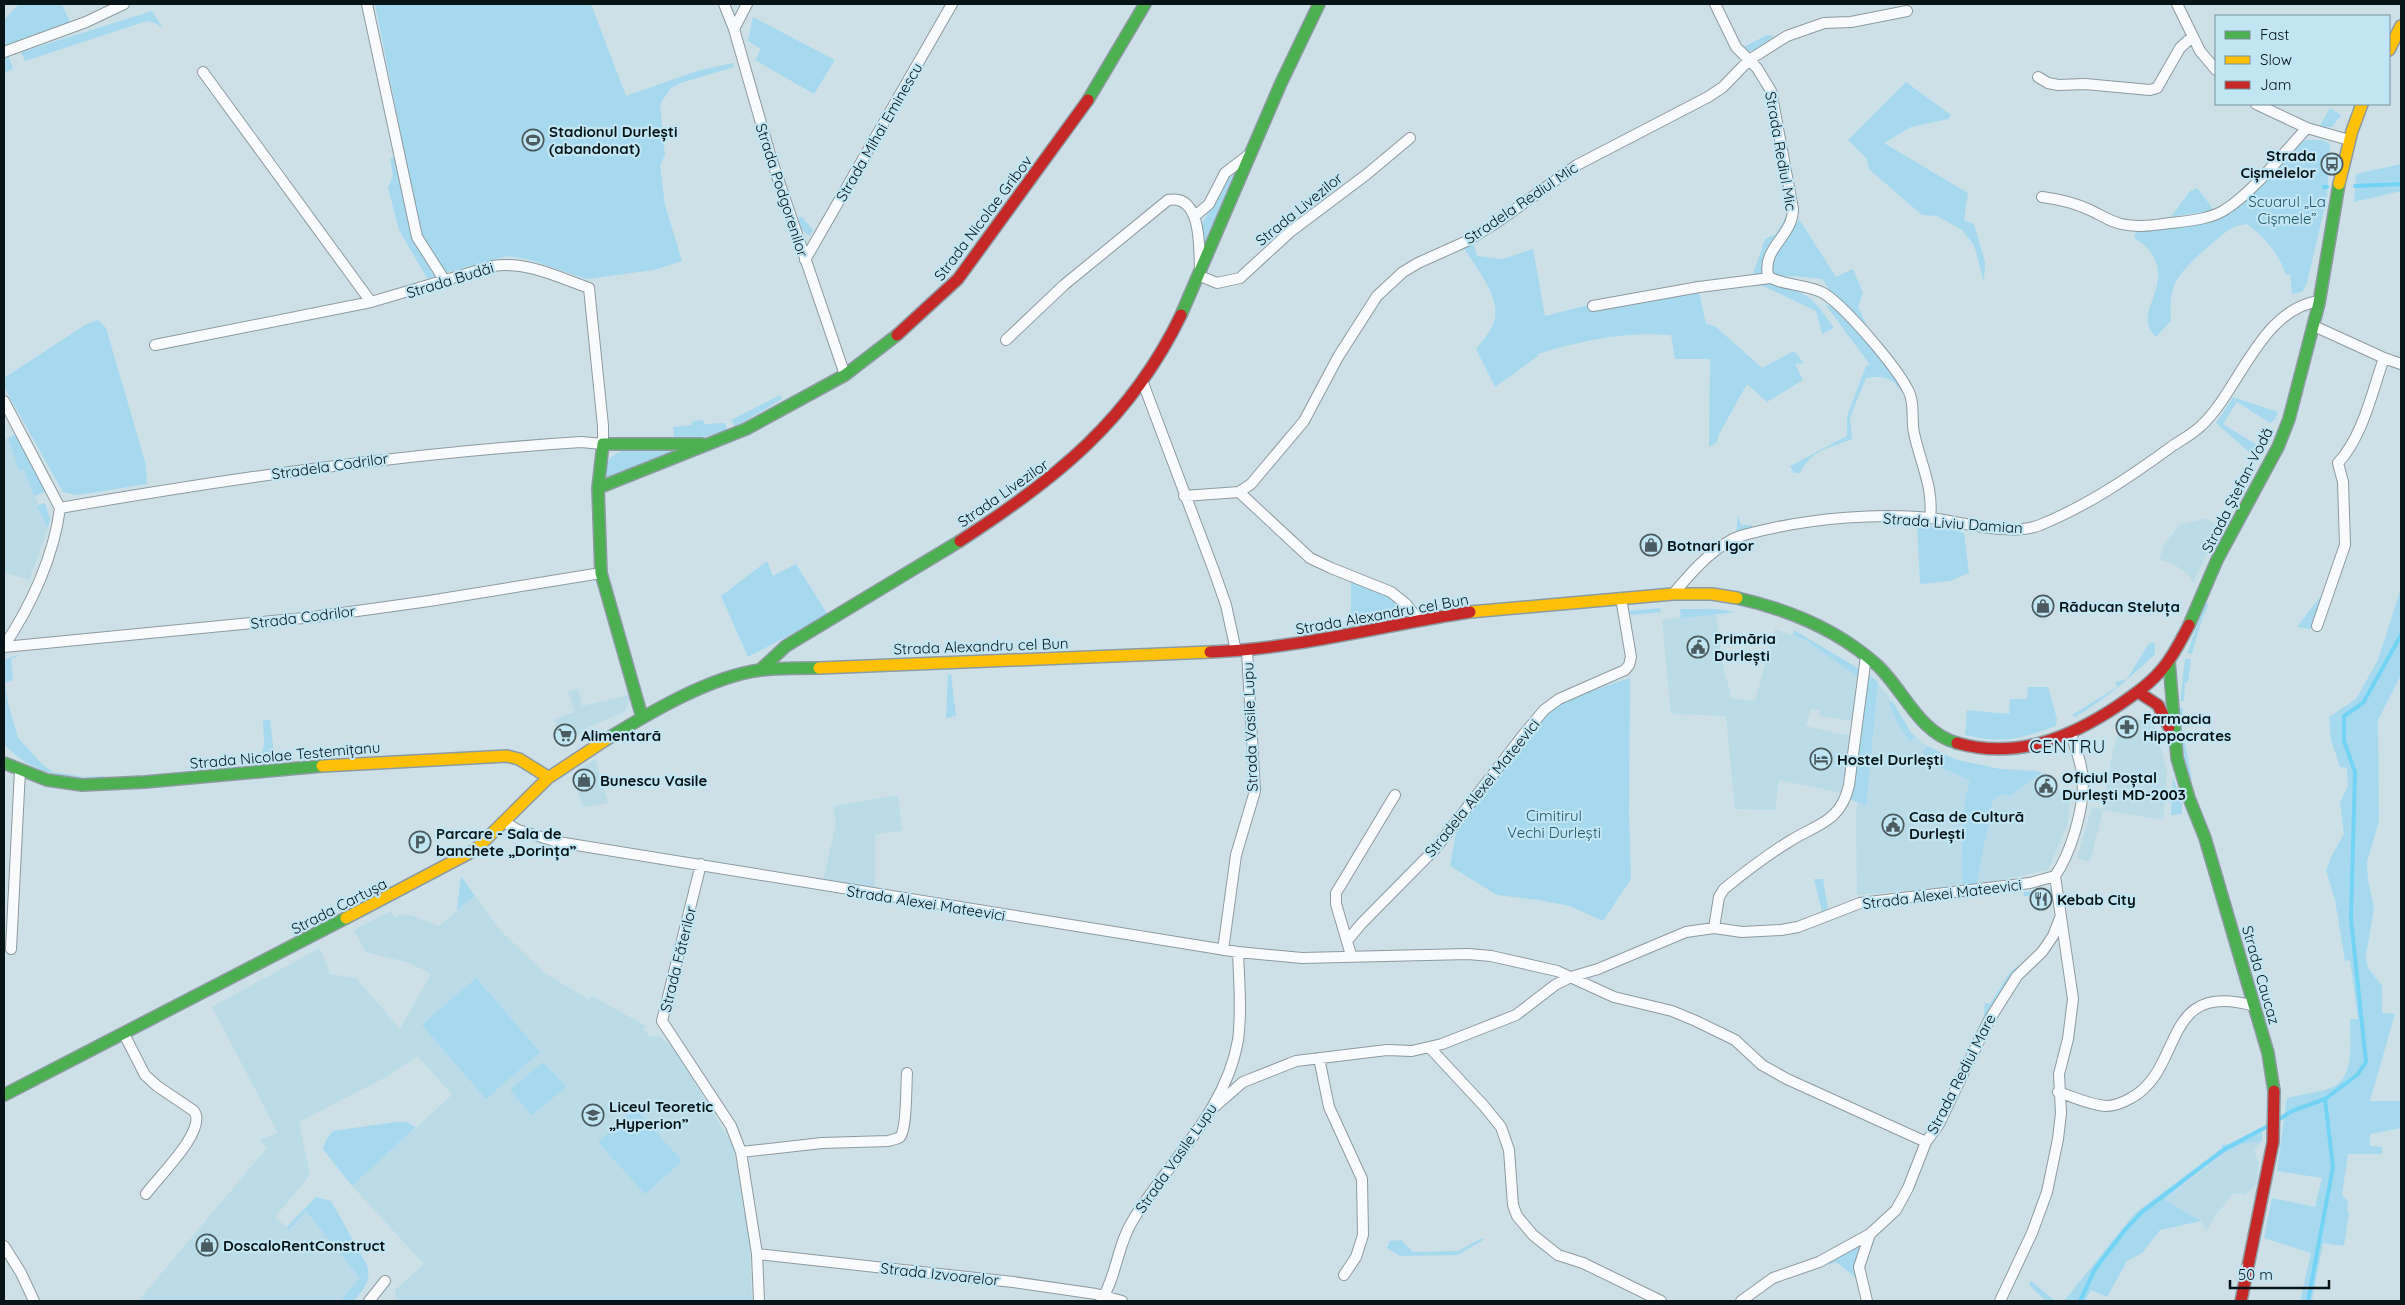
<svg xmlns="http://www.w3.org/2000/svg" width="2405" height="1305" font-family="Quicksand,sans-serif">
	<rect width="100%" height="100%" fill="#cde0e8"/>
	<path fill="#bbdbe8" d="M8,438L19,471L24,469L48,528L29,580L4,572V439Z
		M2207,518L2218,526V530L2193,583L2188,574L2172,563L2160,560L2163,546L2179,525Z
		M1716,613L1724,671L1731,694L1729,698L1755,701L1775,629L1805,640L1861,679L1853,721L1819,716L1820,710L1811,709L1806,726L1851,736L1842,793L1779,780L1775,810L1735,809L1726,716L1671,714L1662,620Z
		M1874,679L1893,702L1911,733L1927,746L1957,760L2000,769L2033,770L2045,773L2070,804L2067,826L2048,870L1976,885L1857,895L1856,814Z
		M578,689L582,706L629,695L630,699L624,712L582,730L583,732L562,740L554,719L575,712L568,692Z
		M2124,715L2154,724L2167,770L2163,820L2103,810L2090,862L2077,858L2092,807L2103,809L2112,754Z
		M595,759L608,803L583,807L572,775Z
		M898,795L902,831L875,834V889L823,881L836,823L833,806Z
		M475,896L501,931L545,973L589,1000L592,996L646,1026L643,1029L650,1036L660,1037L675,1050L733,1146L749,1234L752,1301H392L396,1297L395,1290L424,1264L352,1186L452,1095L418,1056L386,1077L299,1122L310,1175L275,1217L289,1229L306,1210L361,1278L340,1301H138L267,1148L260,1140L278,1133L212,1007L320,948L330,974L356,978L400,1029L431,974L410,963L366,952L354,930L391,911L395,918L403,914L405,916L411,915L439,926Z
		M2250,1141H2262L2254,1151L2259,1163L2256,1185L2245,1195L2234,1193L2215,1216L2207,1231L2201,1221L2163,1201L2226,1151Z"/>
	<path fill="#a6d9ee" d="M19,4H62L70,22L4,46V20Z
		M375,4H591L626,96L697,71L733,63L734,67L681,83L671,88L660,104L665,155L660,165L665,205L682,261L654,270L586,279L527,259L507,256L445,273L421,236Z
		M152,11L163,28L155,23L147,21L25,61L21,52Z
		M753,17L835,60L814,94L755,60L761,49L748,41Z
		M1767,35L1774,36L1754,51H1743L1742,48Z
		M8,55L13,68L4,74V56Z
		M1906,82L1951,115L1948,119L1911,127L1884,143L1968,193L1964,220L1974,224L1985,262L1984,282L1974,245L1962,230L1937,216L1922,215L1869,169L1867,159L1848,140Z
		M2330,108L2341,115L2332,127H2319Z
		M2305,140H2321L2329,143L2330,146L2327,197L2307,283L2302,292L2292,294L2290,274L2286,275C2279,254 2265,237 2247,224C2239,225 2232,227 2226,232C2213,242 2178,271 2174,286C2170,297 2170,309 2171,321L2156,337C2154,334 2150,331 2149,327C2146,320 2149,308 2152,301C2163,274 2160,253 2134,238L2136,232L2214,219L2231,212Z
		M395,156L411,234L436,279L427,278L399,230L388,188L393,176L390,159Z
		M2401,164V191L2354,202L2356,174Z
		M1238,165L1202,261V224L1229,174Z
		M2197,188L2214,210L2171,217L2190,191Z
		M1789,211L1788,223L1760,277H1752L1765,239L1776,234Z
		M802,217L813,230L809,236L801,229L798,218Z
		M1799,219L1836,277L1853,269L1863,293L1858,307L1874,339L1831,292L1822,279L1795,276L1775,277L1771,271L1772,260Z
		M1473,242L1477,256L1503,259L1533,249L1545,316L1588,305L1589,311L1699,292L1706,324L1715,326L1762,368L1794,351L1804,363L1795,364L1803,380L1767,402L1747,384L1718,436L1717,442L1709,447L1710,359H1675L1671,335C1622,332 1584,340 1538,354V356L1495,387L1476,349C1483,341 1490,332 1494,322C1502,298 1476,268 1464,248Z
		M1765,283C1805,291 1810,293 1834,328L1822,334L1816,311L1763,286L1745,285Z
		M1825,304C1856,317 1891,366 1905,396C1893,379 1888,375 1866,378L1850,417L1852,439C1828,449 1812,449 1800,473H1794L1790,466L1847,436V416L1866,366L1870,365Z
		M98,320L106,328L146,465L147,484L77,495L63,492L4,387V378L85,325Z
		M780,395L782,399L735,427L731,420Z
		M2233,397L2278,412L2275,419L2270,423L2237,402L2223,424L2257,445L2259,455L2257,459L2216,423Z
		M702,420L705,424L725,423L727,430L698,439L674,437L673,427L691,425L693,421Z
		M16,434L45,492L34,496L24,469L19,471L8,438Z
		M679,449L608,477L604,475C605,440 654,449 679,449Z
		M45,503L50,519L48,528L37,506Z
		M1738,515L1741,525H1752L1753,529L1736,534Z
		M1917,525L1961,530V533H1964L1969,573L1950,581L1920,584Z
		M2339,552L2326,595L2311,629L2297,627L2323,593Z
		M767,561L773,576L796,564L828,615L748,657L721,596Z
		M1351,579L1366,584L1398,602L1403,615L1351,626Z
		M2401,588V675L2378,720L2379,821L2367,862L2368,880L2374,908L2366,956L2368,968L2382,986V1013L2395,1014L2370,1101H2401V1128L2370,1134V1146L2382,1147V1154H2348L2342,1195L2348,1201L2347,1211L2349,1212L2344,1246L2323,1243L2312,1301H2318H2300L2311,1253L2264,1238L2272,1198L2315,1207L2322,1178L2277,1171L2287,1098C2301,1094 2320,1093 2333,1087C2355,1077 2350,1039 2350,1019H2358L2350,960L2345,961L2335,900L2326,870L2331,857L2344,834L2340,802L2348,786L2347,768L2340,767L2331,740L2329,717L2356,699L2378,660Z
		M2205,603L2209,604L2202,619L2192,654L2187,653Z
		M1660,608L1661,612L1630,615L1629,611Z
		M1680,609H1715L1737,612L1681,618Z
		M1794,630L1861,670V679L1805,640L1793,635Z
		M2149,643H2155V654C2130,678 2104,700 2075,717L2072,715L2117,687L2115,682L2127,679Z
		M24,653L11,659L13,680L5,683L8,703L18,738L43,765L53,772L85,777L104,776V779C62,776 35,777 4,744V660Z
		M2185,659H2191L2188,682L2185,683L2184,701H2180Z
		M951,674L956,716L946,718L948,675Z
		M1869,675L1878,682L1866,805L1851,800Z
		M1630,678L1629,813L1631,879L1603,921L1570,906L1539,900L1497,895L1450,866L1456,833L1475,803L1550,710L1577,696Z
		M2028,687H2048L2057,719L2056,726C2019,739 2005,744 1965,735L1967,710L2009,714L2010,699H2027Z
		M1893,702L1911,733L1915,736L1910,742L1897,722L1889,703Z
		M2179,708H2183L2182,729L2192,779L2188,781L2181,749Z
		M263,720H270L275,762L260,763L264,745Z
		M1927,746L1957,760L2000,769L2042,772L2010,796L2001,794L1993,800L1976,885H1963C1962,849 1960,815 1970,780L1939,767L1923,753Z
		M2173,777L2182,804V814L2171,815Z
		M461,876L475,896L457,910Z
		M1814,879H1823L1828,909L1822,912Z
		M2051,889L2054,900L2048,904L2047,895L2024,896V892Z
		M2035,953L1982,1027L1985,1003L1990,1004L2010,972Z
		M476,978L540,1052L486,1099L422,1025Z
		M543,1062L566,1087L532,1115L510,1090Z
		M635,1109L682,1161L645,1194L598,1142Z
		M396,1122H406L416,1127L352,1186L323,1149L326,1140L333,1131Z
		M2262,1127V1141C2226,1141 2190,1179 2164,1200L2201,1221L2160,1230L2142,1253L2127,1261L2107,1297L2091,1290L2085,1301H2064L2135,1213L2222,1148V1145L2229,1144Z
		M316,1197L331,1201L367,1265C372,1282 364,1288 354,1301H340L360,1278L306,1211L289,1229L287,1227Z
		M1482,1238L1483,1240L1458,1255L1400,1256L1387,1248L1390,1241L1401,1240L1413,1252L1458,1251Z
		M1866,1239L1856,1266L1855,1277L1836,1262L1828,1265L1829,1261Z
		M2031,1281L2055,1301H2046L2029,1285Z"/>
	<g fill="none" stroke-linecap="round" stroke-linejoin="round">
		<path stroke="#72d3f5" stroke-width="4" d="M2355,186L2401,184
			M2324,187H2327
			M2278,1120L2292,1111L2325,1099
			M2080,1301L2095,1269L2125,1230L2142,1212L2225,1149L2268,1126
			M2308,1301L2333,1167L2325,1099L2357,1075L2366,1062L2351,919L2355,772L2344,741V716L2363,703L2401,635"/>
		<g stroke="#8d9ba1" stroke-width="12">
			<path id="street" d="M367,4L417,237L445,281
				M724,4L734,29L771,158L845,375
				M1715,4L1736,47L1757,68L1771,91L1793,209C1793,236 1762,248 1768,275C1775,285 1810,284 1825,294C1847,309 1897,367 1909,392C1915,404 1911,420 1914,433C1920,462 1934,488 1930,518
				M2177,4L2200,51L2216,70
				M734,29L747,4
				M4,52L86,22L124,4
				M203,72L371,302
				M2038,77L2048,83L2058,85L2085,84L2150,90L2157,88L2180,48L2193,36
				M2256,104L2307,128L2349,140
				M2042,197C2058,199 2075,203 2090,210C2101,215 2109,221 2121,224C2138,228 2154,225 2171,223C2188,221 2212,219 2226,209C2253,192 2285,151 2307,128
				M1195,216L1209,204L1225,173L1251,153
				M805,260L952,4
				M1593,306L1699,287L1770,278
				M2314,326L2384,358L2401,364
				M1006,340L1064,285L1168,200C1204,193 1199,255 1200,276L1217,283L1240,278L1290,232L1367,174L1410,138
				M1143,383L1214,571L1226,605L1236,651
				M4,401L60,508C54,556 31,606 4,646
				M1239,492L1310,558L1331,568L1391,592L1406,604L1419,620
				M1184,496L1239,492L1251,484L1304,421L1338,357L1377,296L1403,272L1418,263L1467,241L1496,223L1577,165L1708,97L1723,87L1749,60L1787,36L1824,23L1851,22L1907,11
				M60,508C233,478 406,453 581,442L603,444V426L589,288C558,277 527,261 493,266L371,302L155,345
				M1673,594C1690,574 1708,553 1731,540C1741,534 1753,533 1764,530C1816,518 1877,513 1931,518C1963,522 2010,537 2040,525C2087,506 2130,477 2171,447C2181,440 2193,434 2202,425C2239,390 2261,309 2319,301
				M2317,626L2345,545L2343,482L2338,463C2363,436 2372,392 2384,358
				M4,647L314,617L429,601L601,573
				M506,823L518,830L558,842L1238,952L1302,958L1468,954L1491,956L1557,971L1614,997L1672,1011L1696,1021L1735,1040L1762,1065L1787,1079L1926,1142
				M701,864L662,1021L731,1126L741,1152L757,1254L759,1301
				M2055,876C2071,853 2083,811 2083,783C2083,766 2076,750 2071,734
				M1714,928L1719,897L1724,889C1745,872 1767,855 1790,841C1817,824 1841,822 1849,785L1866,656
				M1347,941L1361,924L1435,849L1524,734L1544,710L1559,699L1625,670L1629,665L1631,657L1621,598
				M11,949L20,770
				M1223,950L1236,855L1255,791L1247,651
				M1351,955L1336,904V893L1395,795
				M124,1034L145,1075L157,1086L194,1111C208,1130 157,1178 146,1194
				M1430,1048L1484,1106L1501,1127L1509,1150L1513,1205L1517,1216L1533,1235L1558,1255L1583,1263L1661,1301
				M1319,1058L1329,1107L1362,1179L1363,1235L1356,1257L1344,1275
				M2058,1092C2074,1097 2090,1105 2106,1106C2115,1106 2124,1102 2131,1098C2185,1069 2160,979 2254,1006
				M1212,1109L1243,1082L1296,1061L1387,1050L1412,1051L1442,1044L1516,1015L1555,985L1571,977L1598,969L1686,932L1714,928L1742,932L1781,930L1798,927L1860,903L2030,883L2055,876
				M741,1152L822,1143L888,1141C892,1140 897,1139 900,1137C907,1130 906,1084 907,1073
				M4,1246L21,1273L34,1301
				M757,1254L1013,1282L1096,1294L1122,1301
				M369,1301L385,1281
				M1101,1301C1117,1276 1117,1245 1133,1220C1169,1161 1226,1111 1238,1040C1242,1011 1239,981 1238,952
				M1741,1301L1773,1278L1819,1262L1870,1234L1896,1210L1908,1188L1926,1142L1939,1124L1988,1022L2017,976L2042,952L2053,936L2060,918
				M1867,1301L1859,1267L1870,1234
				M2000,1301L2032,1233L2047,1192L2058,1139L2061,1113L2059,1074L2068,1039L2073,999L2055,876"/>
		</g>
		<g stroke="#8d9ba1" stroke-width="14">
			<path id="fast" d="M1088,100L1145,4
				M1181,315L1281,83L1319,4
				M598,488L746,429L845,375L897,335
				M1737,598C1787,609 1838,630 1877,665C1904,690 1918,732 1957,743
				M2189,625L2217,560L2278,447L2289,419L2319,303L2339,184
				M2169,661L2177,758L2189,798L2205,838L2268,1053L2274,1091
				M760,670L786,646L960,541
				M642,717L601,573L598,488L603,444H702
				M607,739C649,713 711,676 761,670C780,668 800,668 819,668
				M4,763L47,780L82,785L145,782L322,766
				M4,1095L346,918"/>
		</g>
		<g stroke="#8d9ba1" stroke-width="14">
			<path id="slow" d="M2389,50L2401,26
				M2339,184L2352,131L2362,104
				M1470,612L1673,594H1712L1737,598
				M819,668L1210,652
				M322,766L507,756L519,759L548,777
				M346,918L475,850L548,778L607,739"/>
		</g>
		<g stroke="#8d9ba1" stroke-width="14">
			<path id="jam" d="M897,335L958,279L1088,100
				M960,541C1056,479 1131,419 1181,315
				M1210,652C1298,649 1383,625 1470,612
				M2138,692L2158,705L2169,727
				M1957,743C2016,760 2070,738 2119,705C2135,694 2151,683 2163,668C2174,655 2181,640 2189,625
				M2241,1301L2273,1142L2274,1091"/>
		</g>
		<use href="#street" stroke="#f8fafc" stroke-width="10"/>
		<use href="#fast" stroke="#4caf50" stroke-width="11"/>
		<use href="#slow" stroke="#ffc107" stroke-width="11"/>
		<use href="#jam" stroke="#c62828" stroke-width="11"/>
	</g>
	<defs>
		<g id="stadium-ring" transform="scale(1.125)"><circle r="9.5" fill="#c2e5f3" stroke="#4c5b61" stroke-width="1.5"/><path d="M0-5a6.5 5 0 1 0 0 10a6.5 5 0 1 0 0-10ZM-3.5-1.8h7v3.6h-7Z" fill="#4c5b61"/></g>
		<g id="bus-ring" transform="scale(1.125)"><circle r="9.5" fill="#c2e5f3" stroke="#4c5b61" stroke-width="1.5"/><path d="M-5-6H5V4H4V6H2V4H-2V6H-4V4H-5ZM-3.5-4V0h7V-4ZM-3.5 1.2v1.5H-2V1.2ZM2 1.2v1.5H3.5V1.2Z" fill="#4c5b61"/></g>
		<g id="shop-ring" transform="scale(1.125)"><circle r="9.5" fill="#c2e5f3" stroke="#4c5b61" stroke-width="1.5"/><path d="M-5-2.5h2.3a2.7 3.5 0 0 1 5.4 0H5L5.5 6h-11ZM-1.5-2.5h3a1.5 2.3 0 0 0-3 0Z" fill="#4c5b61"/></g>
		<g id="civic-ring" transform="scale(1.125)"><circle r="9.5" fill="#c2e5f3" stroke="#4c5b61" stroke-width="1.5"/><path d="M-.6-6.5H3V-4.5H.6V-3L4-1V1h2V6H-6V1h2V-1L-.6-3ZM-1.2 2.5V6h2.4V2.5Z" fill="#4c5b61"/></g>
		<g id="pharmacy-ring" transform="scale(1.125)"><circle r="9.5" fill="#c2e5f3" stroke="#4c5b61" stroke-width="1.5"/><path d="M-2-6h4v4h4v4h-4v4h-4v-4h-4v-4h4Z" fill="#4c5b61"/></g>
		<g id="supermarket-ring" transform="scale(1.125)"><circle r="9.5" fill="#c2e5f3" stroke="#4c5b61" stroke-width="1.5"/><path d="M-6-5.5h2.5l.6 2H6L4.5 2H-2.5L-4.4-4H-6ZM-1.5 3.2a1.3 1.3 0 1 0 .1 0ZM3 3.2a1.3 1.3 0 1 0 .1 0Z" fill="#4c5b61"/></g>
		<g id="hotel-ring" transform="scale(1.125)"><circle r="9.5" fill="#c2e5f3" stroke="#4c5b61" stroke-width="1.5"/><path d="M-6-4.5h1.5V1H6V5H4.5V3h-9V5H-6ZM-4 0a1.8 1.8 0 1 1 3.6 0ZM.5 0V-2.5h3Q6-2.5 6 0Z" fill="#4c5b61"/></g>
		<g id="parking-ring" transform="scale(1.125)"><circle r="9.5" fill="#c2e5f3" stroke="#4c5b61" stroke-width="1.5"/><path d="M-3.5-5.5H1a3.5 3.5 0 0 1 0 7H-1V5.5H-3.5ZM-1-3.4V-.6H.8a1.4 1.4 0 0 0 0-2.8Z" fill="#4c5b61"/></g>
		<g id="restaurant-ring" transform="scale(1.125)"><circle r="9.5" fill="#c2e5f3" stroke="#4c5b61" stroke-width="1.5"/><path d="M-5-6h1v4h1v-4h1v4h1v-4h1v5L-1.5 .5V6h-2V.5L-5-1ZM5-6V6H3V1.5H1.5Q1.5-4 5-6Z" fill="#4c5b61"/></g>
		<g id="school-ring" transform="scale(1.125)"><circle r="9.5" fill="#c2e5f3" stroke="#4c5b61" stroke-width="1.5"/><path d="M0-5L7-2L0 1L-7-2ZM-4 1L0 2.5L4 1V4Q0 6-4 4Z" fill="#4c5b61"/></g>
	</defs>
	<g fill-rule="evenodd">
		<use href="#stadium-ring" x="533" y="140"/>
		<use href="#bus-ring" x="2332" y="164"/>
		<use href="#shop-ring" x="1651" y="545"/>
		<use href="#shop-ring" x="2043" y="606"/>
		<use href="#civic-ring" x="1698" y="647"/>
		<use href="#pharmacy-ring" x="2127" y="727"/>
		<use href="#supermarket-ring" x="565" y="735"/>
		<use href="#hotel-ring" x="1821" y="759"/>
		<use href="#shop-ring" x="584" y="780"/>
		<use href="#civic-ring" x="2046" y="786"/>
		<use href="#civic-ring" x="1893" y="825"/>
		<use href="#parking-ring" x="420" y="842"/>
		<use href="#restaurant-ring" x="2041" y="899"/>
		<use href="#school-ring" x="593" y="1115"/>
		<use href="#shop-ring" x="207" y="1245"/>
	</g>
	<g text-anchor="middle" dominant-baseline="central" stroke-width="4.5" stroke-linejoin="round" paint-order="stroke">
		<g font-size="15" font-weight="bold" fill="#071418" stroke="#c2e5f3" text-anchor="start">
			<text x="549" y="131">Stadionul Durlești<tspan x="549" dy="17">(abandonat)</tspan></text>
			<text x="2316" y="155" text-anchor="end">Strada<tspan x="2316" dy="17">Cișmelelor</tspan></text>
			<text x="1667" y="545">Botnari Igor</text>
			<text x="2059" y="606">Răducan Steluța</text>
			<text x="1714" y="638">Primăria<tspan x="1714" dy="17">Durlești</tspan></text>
			<text x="2143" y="718">Farmacia<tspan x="2143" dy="17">Hippocrates</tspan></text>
			<text x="581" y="735">Alimentară</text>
			<text x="1837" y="759">Hostel Durlești</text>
			<text x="2062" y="777">Oficiul Poștal<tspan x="2062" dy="17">Durlești MD-2003</tspan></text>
			<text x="600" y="780">Bunescu Vasile</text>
			<text x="1909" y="816">Casa de Cultură<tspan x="1909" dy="17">Durlești</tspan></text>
			<text x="436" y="833">Parcare - Sala de<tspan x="436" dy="17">banchete „Dorința”</tspan></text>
			<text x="2057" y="899">Kebab City</text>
			<text x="609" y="1106">Liceul Teoretic<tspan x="609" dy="17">„Hyperion”</tspan></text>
			<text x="223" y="1245">DoscaloRentConstruct</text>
		</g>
		<g font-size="15" fill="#071418" stroke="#c2e5f3">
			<text transform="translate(879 132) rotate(-60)">Strada Mihai Eminescu</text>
			<text transform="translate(1781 151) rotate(80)">Strada Rediul Mic</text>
			<text transform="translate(782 190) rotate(72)">Strada Podgorenilor</text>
			<text transform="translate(1521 203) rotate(-34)">Stradela Rediul Mic</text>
			<text transform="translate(1299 209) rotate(-39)">Strada Livezilor</text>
			<text transform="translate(983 218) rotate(-53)">Strada Nicolae Gribov</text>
			<text transform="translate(450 280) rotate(-17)">Strada Budăi</text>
			<text transform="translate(330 466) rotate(-8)">Stradela Codrilor</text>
			<text transform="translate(2237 490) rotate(-63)">Strada Ștefan-Vodă</text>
			<text transform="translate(1003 493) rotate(-35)">Strada Livezilor</text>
			<text transform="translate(1953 523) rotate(4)">Strada Liviu Damian</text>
			<text transform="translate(1382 614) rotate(-10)">Strada Alexandru cel Bun</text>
			<text transform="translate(303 617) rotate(-7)">Strada Codrilor</text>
			<text transform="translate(981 646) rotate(-2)">Strada Alexandru cel Bun</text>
			<text transform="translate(1250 727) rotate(-92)">Strada Vasile Lupu</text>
			<text transform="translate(285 755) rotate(-5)">Strada Nicolae Testemițanu</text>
			<text transform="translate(1482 788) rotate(-51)">Stradela Alexei Mateevici</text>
			<text transform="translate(1942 894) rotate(-7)">Strada Alexei Mateevici</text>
			<text transform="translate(926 903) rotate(9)">Strada Alexei Mateevici</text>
			<text transform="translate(339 906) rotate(-27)">Strada Cartușa</text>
			<text transform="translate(678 959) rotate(-76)">Strada Făterilor</text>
			<text transform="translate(2261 975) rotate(74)">Strada Caucaz</text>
			<text transform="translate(1961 1074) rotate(-63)">Strada Rediul Mare</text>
			<text transform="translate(1176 1158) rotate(-55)">Strada Vasile Lupu</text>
			<text transform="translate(940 1274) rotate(6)">Strada Izvoarelor</text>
		</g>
		<g font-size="15" fill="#215669" stroke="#c2e5f3">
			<text x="2287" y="201">Scuarul „La<tspan x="2287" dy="17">Cișmele”</tspan></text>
			<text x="1554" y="815">Cimitirul<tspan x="1554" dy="17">Vechi Durlești</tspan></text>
		</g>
		<g font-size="18" letter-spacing="1" fill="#071418" stroke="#c2e5f3">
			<text x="2068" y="746">CENTRU</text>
		</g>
	</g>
	<rect width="2405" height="1305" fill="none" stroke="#071418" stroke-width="10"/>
	<rect x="2215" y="15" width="175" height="90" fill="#c2e5f3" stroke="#77919b"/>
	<rect x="2225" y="31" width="25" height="8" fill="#4caf50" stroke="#77919b"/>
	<text x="2260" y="40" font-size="15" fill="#071418">Fast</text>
	<rect x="2225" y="56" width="25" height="8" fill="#ffc107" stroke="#77919b"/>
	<text x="2260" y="65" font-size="15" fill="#071418">Slow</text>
	<rect x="2225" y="81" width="25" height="8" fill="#c62828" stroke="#77919b"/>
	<text x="2260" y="90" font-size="15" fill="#071418">Jam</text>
	<path d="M2230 1280v8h99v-8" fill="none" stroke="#071418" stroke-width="2.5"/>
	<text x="2238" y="1280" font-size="15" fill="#071418" stroke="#c2e5f3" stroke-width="4" paint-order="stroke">50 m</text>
</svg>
